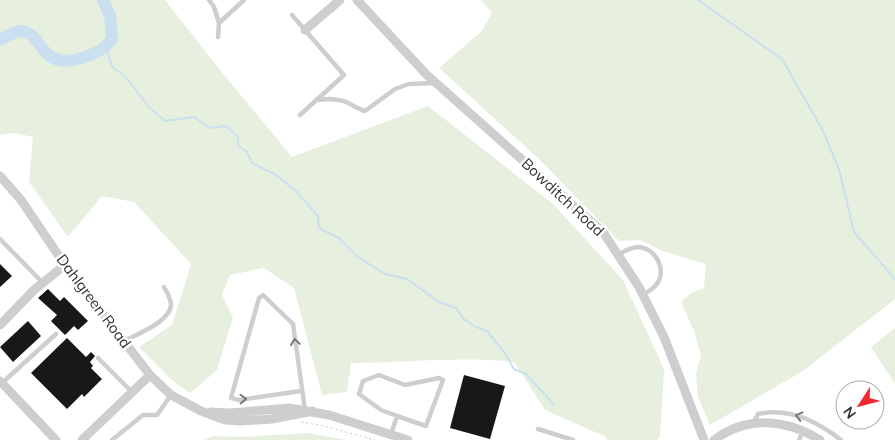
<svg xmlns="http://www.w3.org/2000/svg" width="895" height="440" font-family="Mulish,sans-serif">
	<rect width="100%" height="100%" fill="#fff"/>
	<path fill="#e7efdf" d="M0,0H165L216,65L292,157L428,106L553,204L623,280L664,369L660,437L657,440H608L604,436L545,410L514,362C460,356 405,363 351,363L347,392L322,395L294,288L264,268L230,275L222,295L233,317L217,370L190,393L173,381L139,347L172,325L191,264L134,202L102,196L68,237L29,182L33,137L15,133L0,135Z
		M481,0H895V299L803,371L710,425L698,397L696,373L701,355L694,331L681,302L691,293L704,288L706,264L662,251L641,240L619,241L540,160L439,68L481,32L492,13Z
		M895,328V384L871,347Z
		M308,433L347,440H204L213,436L243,437Z"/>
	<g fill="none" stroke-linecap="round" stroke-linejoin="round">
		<path stroke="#cae0f0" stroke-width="2" d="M698,0L782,59L823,131L839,169L854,232L895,279
			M106,46L112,67L124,75L150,108L165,121L194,117L210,128L226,126L238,137V146L247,152L252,163L276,175L296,191L318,216L319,228L339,238L358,257L385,274L407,279L439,302L456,308L464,319L474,326L487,331L504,352L514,369L526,374L554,405"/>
		<path stroke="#cae0f0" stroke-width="12" d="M0,40C6,37 15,31 21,31C36,32 40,50 50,56C67,68 101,54 112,39L110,16L103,0"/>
	</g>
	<path fill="#181818" d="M0,264L12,276L0,287Z
		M48,289L60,301L64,297L88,321L78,330L74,326L65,335L51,321L57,315L38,298Z
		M28,321L41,336L13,362L0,347Z
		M67,338L86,357L91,352L95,356L90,362L93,366L91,368L102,379L84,397L82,394L67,409L31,373Z
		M464,375L505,386L490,439L450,428Z"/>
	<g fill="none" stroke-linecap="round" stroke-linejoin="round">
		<path stroke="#cecece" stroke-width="1" stroke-dasharray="2.5 2.5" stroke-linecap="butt" d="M301,422L324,426L375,440"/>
		<path stroke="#cecece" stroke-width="4.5" d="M209,0L214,7L219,23
			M292,15L344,75L300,115
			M218,37L219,23L244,0
			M316,100C326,99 337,98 346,102C353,105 358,109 365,111L395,89L409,84L435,83
			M0,239L43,283
			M619,255C624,251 631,248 637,247C656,247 668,271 656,285C653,289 647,292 643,295
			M124,341C137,334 170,322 171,305C171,298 167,293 164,287
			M98,358L132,392
			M2,383L56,334
			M301,391L239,400L231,398L259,298L263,295L293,324L305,410
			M753,423L758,414C789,407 817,421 841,440
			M538,429L573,440
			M391,434L397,416L426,426L443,380L439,378L405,385L379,375L363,381L359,394L381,410L397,416
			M112,440L143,415H157L171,395
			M799,440L803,432"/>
		<path stroke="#cecece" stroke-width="9" d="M357,0L426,74L603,232L639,287L664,337L704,440
			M305,30L340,0
			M0,176L21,200L65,265L150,375L171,395L201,411L225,420L241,421L272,419L313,411
			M0,325L34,290L65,265
			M0,381L56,440
			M211,412L231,413L289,408L329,415L408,440
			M82,440L150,375
			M714,440C747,415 786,419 820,440"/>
	</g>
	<defs><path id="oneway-chevron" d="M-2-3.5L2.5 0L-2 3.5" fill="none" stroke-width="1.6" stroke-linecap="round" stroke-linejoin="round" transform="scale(1.25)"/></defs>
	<g stroke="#787878">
		<use href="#oneway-chevron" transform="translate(295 342) rotate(-98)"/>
		<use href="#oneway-chevron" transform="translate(243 399) rotate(-2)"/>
		<use href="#oneway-chevron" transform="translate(799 416) rotate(-165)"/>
	</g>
	<g text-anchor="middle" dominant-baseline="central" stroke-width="5" stroke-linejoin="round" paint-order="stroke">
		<g font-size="15" fill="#313131" stroke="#fff">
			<text transform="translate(563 197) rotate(43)">Bowditch Road</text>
			<text transform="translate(94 301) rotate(53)">Dahlgreen Road</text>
		</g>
	</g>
	<g transform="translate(860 405) rotate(234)"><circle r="24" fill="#ffffff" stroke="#adadad"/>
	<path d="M0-4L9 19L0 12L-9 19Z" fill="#f42831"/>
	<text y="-8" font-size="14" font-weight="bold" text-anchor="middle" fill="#313131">N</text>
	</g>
</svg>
